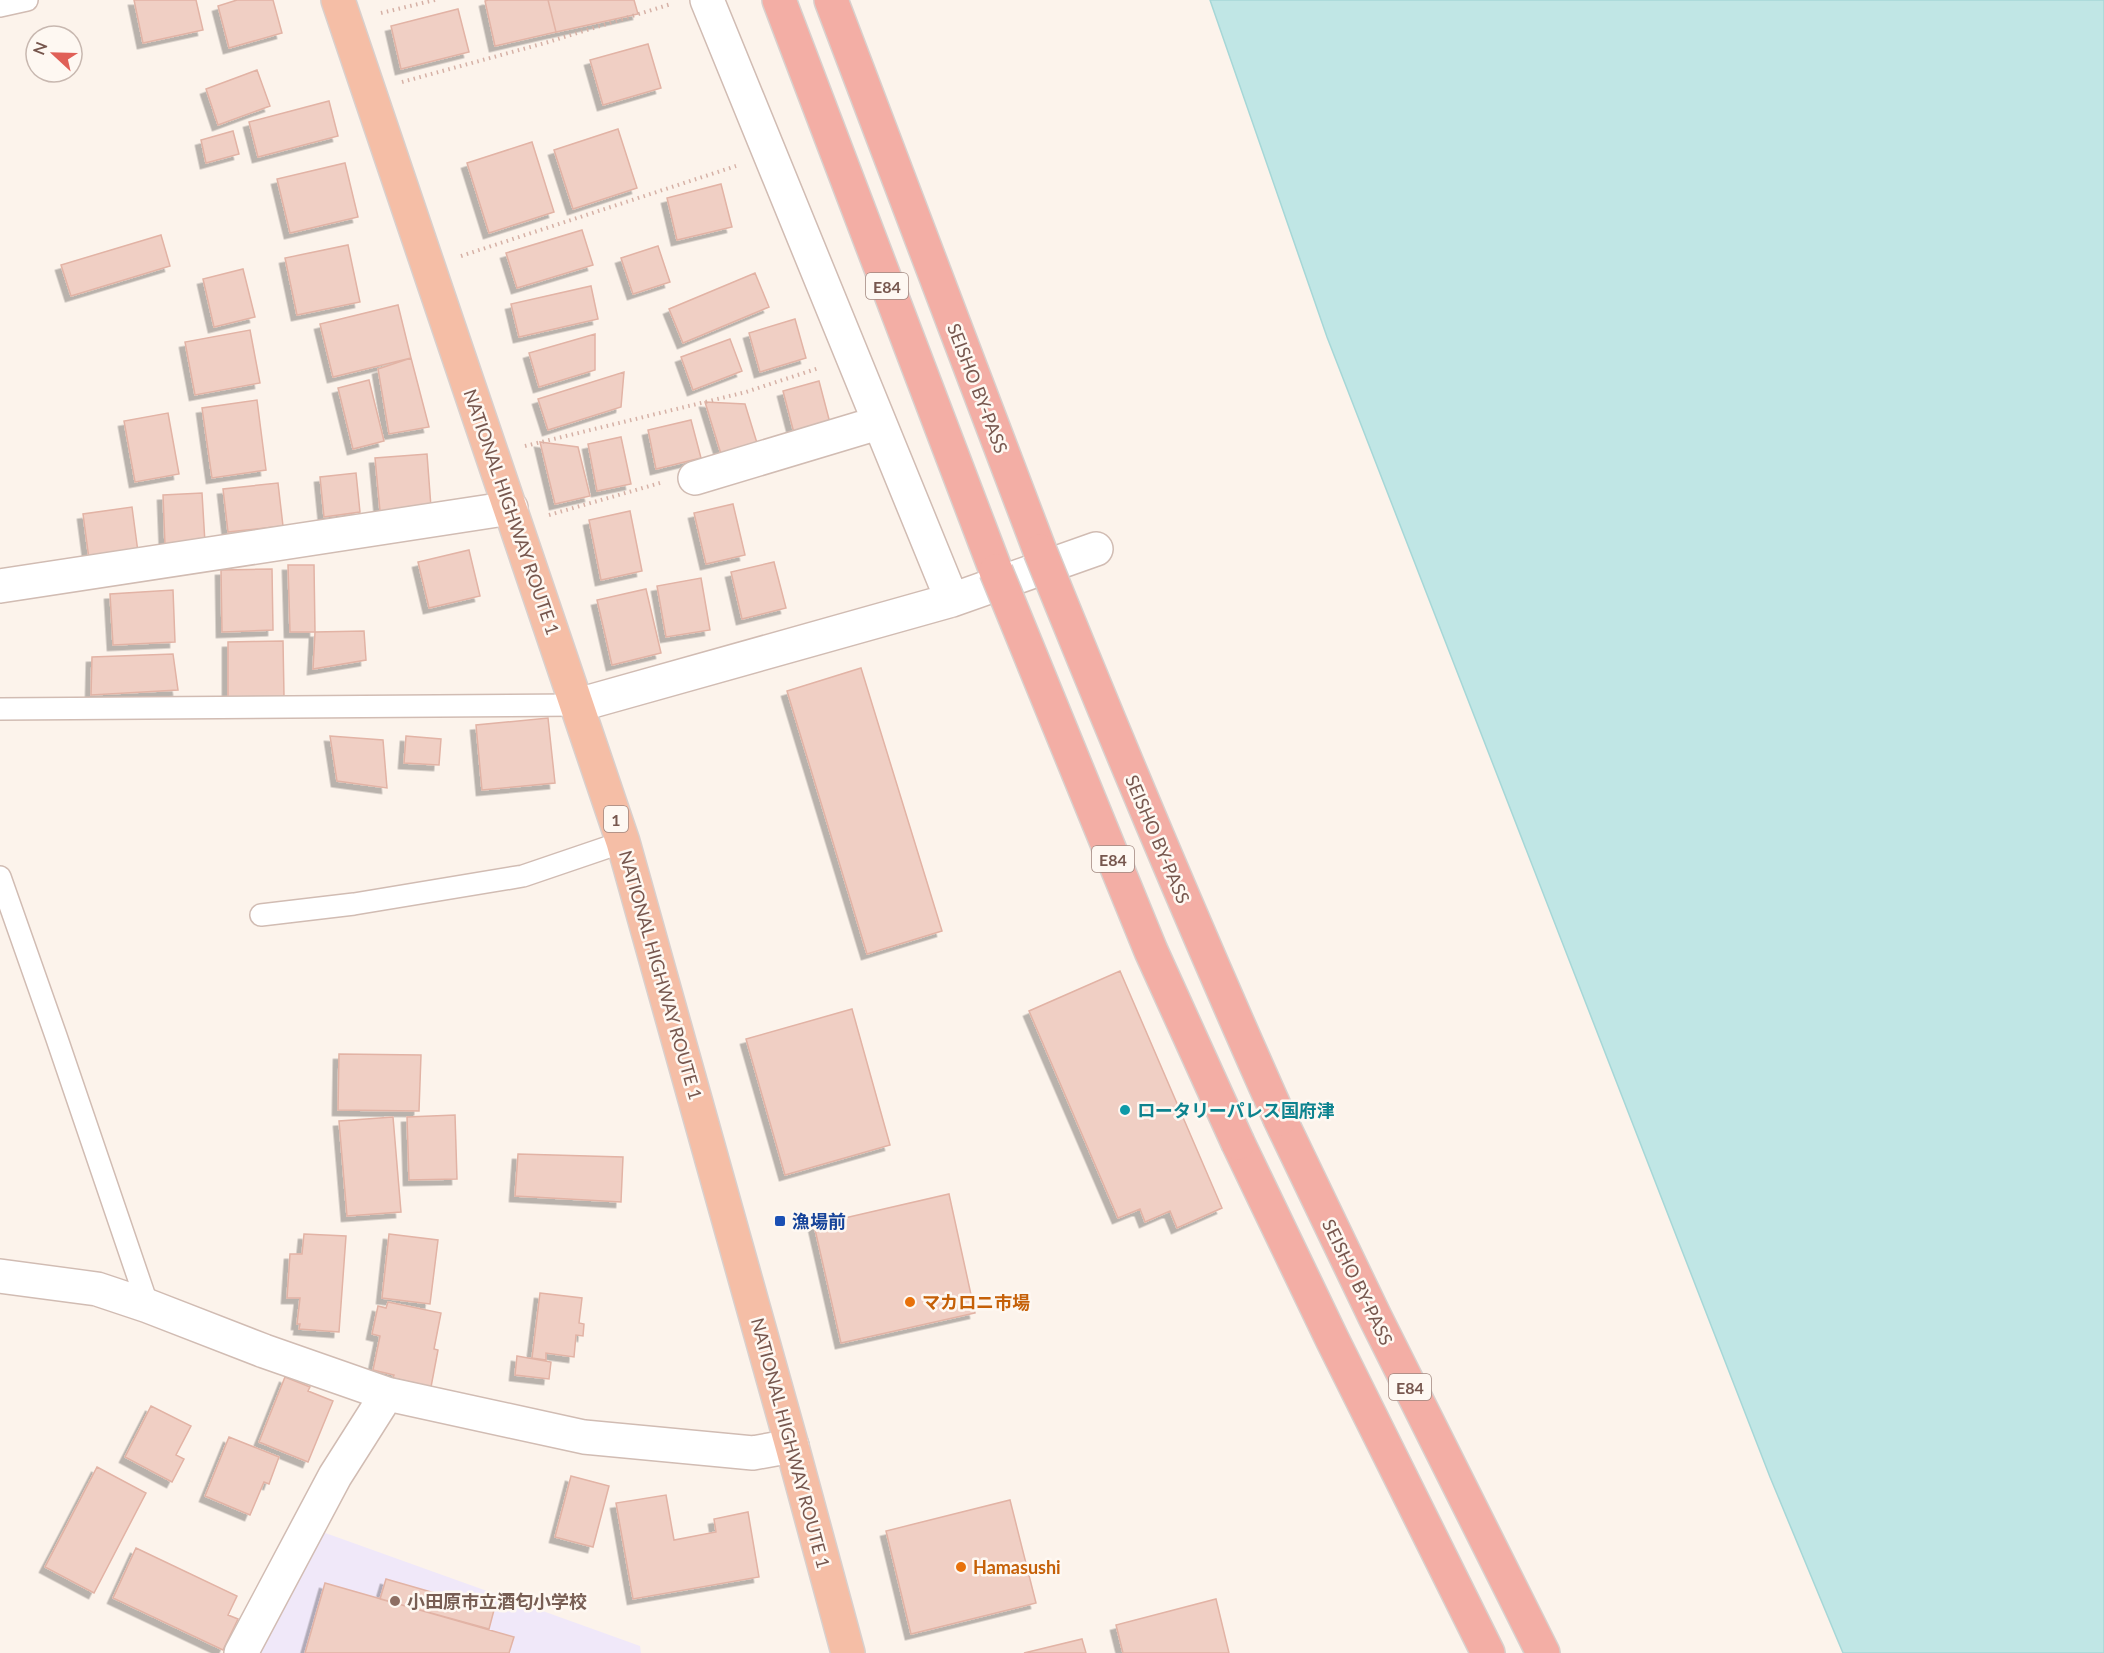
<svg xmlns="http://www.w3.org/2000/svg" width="2104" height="1653" font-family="Lato,'Noto Sans JP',sans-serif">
	<defs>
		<filter id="shadow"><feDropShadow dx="-5.5" dy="5.5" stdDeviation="0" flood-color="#0004"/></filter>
	</defs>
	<rect width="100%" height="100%" fill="#fcf3eb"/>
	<path fill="#f0e8f9" d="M317,1530L640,1646L641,1653H249Z"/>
	<path fill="#c0e6e5" stroke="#a6d7d7" stroke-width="1.5" d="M1210,0H2104V1653H1843L1770,1477L1327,337Z"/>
	<path fill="#f0cfc4" stroke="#e2b3a5" stroke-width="1.5" filter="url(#shadow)" d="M134,0H196L203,30L143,43Z
		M237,0H273L282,33L229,48L218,6Z
		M488,0H548L556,32L495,46L485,1Z
		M548,0H634L638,14L556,32Z
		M458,9L469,52L401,69L391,26Z
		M648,44L661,88L603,105L590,60Z
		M257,70L270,106L218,125L206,89Z
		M329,101L338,136L258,157L249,122Z
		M618,129L637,188L573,209L554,150Z
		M233,131L239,154L206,163L201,140Z
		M532,142L554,212L489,233L467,163Z
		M345,163L358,217L290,233L277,179Z
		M721,184L732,227L677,240L667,198Z
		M582,230L593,265L517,288L506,253Z
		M161,235L170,266L71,296L61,265Z
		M348,245L360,302L297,315L285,258Z
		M658,246L670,282L633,294L621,258Z
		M243,269L255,317L214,327L203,279Z
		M755,273L769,307L683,343L669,309Z
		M591,286L598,319L519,337L511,304Z
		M398,305L411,358L333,377L320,324Z
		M795,319L806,358L760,372L749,333Z
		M250,330L260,383L195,395L185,342Z
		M595,334V370L539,387L529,353Z
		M730,339L742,371L693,390L681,357Z
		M411,358L429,427L389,434L378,369Z
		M624,372L621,407L548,430L538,399Z
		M369,380L384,441L353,449L338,388Z
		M819,381L830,423L794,433L783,391Z
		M257,400L266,470L212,478L202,408Z
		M705,402L745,404L757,443L721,454Z
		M168,413L179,474L135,482L124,421Z
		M691,420L701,458L656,469L648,430Z
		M621,437L631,484L597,491L588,444Z
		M540,442L578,447L590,496L555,504Z
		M427,454L431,507L380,511L375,458Z
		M356,473L360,512L324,517L320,477Z
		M278,483L283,526L228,532L223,489Z
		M202,493L205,543L165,545L163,495Z
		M733,504L745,555L706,564L694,513Z
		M132,507L138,552L89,559L83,514Z
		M630,511L642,571L601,580L589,520Z
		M469,550L480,596L429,608L418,562Z
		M774,562L786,608L742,619L731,572Z
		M288,565H314L315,632H290Z
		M272,569L273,630L222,632L221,570Z
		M701,578L710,630L666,637L657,586Z
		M646,589L661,653L612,665L597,600Z
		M173,590L175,642L113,645L110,594Z
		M364,631L366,660L313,669L315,632Z
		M283,641L284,696L228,697V642Z
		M173,654L178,690L91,695L92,657Z
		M861,668L942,931L867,954L787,691Z
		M548,718L555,783L482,790L476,725Z
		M330,736L383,740L387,788L337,781Z
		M406,736L441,739L439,765L404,763Z
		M1120,971L1222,1208L1177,1228L1170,1211L1145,1222L1140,1209L1118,1218L1029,1011Z
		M852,1009L890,1145L785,1175L746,1039Z
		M339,1054L421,1055L419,1111L338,1110Z
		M455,1115L457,1179L409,1180L407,1117Z
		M393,1117L401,1212L347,1216L339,1121Z
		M518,1154L623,1157L621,1202L515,1196Z
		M949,1194L975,1313L841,1343L814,1225Z
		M304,1234L346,1236L339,1332L299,1329L300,1324H297L300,1298H287L290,1254H302Z
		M389,1234L438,1240L430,1304L382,1298Z
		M540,1293L582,1298L579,1323L584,1324L583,1336L576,1335L574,1357L546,1353V1360L532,1358Z
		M388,1302L441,1313L434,1349L438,1350L431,1387L393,1378L394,1375L373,1370L380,1336L372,1334L378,1306L386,1308Z
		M517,1356L551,1362L549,1379L515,1375Z
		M285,1377L310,1387L308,1391L333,1401L308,1462L259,1442Z
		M151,1406L191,1426L176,1455L184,1459L172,1482L125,1457Z
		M229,1437L279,1457L269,1484L264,1482L250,1515L205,1496Z
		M97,1467L146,1493L94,1593L45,1567Z
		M571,1476L609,1486L593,1547L555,1537Z
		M666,1495L674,1540L716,1532L714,1519L748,1512L759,1577L633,1599L616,1503Z
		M1010,1500L1036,1603L911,1634L886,1531Z
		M136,1548L237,1596L228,1615L238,1619L223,1650L113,1598Z
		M386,1579L494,1610L489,1629L380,1599Z
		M325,1583L514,1637L509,1653H305Z
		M1216,1599L1229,1653H1123L1116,1625Z
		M1082,1639L1086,1653H1024Z"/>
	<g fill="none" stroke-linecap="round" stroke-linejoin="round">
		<g stroke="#d1bcb3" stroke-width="24">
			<path id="service" d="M0,6L27,0
				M0,709L578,705
				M0,877L56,1036L148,1306
				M261,915L354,904L523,876L623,842"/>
		</g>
		<g stroke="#d1bcb3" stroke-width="36">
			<path id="minor" d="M707,0L952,600
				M695,478L878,423
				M0,586L511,508
				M578,705L952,600L1096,549
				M0,1276L97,1289L148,1306L264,1351L387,1394L584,1437L753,1453L792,1446
				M241,1653L335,1476L387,1394"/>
		</g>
		<g stroke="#d9d0cd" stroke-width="36">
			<path id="trunk" d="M338,0L623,842L792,1446L848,1653"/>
		</g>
		<g stroke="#d9d0cd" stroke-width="36">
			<path id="motorway" d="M779,0L996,571
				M831,0L1040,551
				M1280,1119L1375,1317L1543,1653
				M1238,1143L1332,1339L1488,1653"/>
		</g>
		<path stroke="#d6b1a6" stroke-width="4" stroke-dasharray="1.5 4.5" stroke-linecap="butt" d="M381,13L435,0
			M402,82L545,43L671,4
			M461,256L736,166
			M525,446L746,392L819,368
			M549,515L660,483"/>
		<use href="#service" stroke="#fff" stroke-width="21"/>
		<use href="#minor" stroke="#fff" stroke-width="33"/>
		<use href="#trunk" stroke="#f5bea6" stroke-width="33"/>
		<use href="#motorway" stroke="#f3aea5" stroke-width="33"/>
		<g stroke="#d9d0cd" stroke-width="36" stroke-linecap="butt">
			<path id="motorway-bridge" d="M1040,551C1117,742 1196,931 1280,1119
				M996,571L1151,951L1238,1143"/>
		</g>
		<use href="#motorway-bridge" stroke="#f3aea5" stroke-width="33"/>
	</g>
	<circle fill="#0f9aa8" stroke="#fef8f2" stroke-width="2" cx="1125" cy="1110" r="6"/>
	<rect fill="#1a4fb4" stroke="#fef8f2" stroke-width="2" x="774" y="1215" width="12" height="12" rx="3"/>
	<g fill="#e8710a" stroke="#fef8f2" stroke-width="2">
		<circle cx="910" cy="1302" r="6"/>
		<circle cx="961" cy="1567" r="6"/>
	</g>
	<circle fill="#8d6e63" stroke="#fef8f2" stroke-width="2" cx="395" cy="1601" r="6"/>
	<g text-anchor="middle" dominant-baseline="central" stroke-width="5" stroke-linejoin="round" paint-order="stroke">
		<g fill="#fef8f2" stroke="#a0877f" stroke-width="1.5">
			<rect x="866" y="273" width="42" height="26" rx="4.5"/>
			<rect x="604" y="806" width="24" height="26" rx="4.5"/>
			<rect x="1092" y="846" width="42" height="26" rx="4.5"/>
			<rect x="1389" y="1374" width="42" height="26" rx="4.5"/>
		</g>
		<g font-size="16" font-weight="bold" fill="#77574e">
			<text x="887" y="286">E84</text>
			<text x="616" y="819">1</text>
			<text x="1113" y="859">E84</text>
			<text x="1410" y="1387">E84</text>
		</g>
		<g font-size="18" fill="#77574e" stroke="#fef8f2">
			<text transform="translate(978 388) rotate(69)">SEISHO BY-PASS</text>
			<text transform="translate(512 512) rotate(71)">NATIONAL HIGHWAY ROUTE 1</text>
			<text transform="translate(1158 839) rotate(67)">SEISHO BY-PASS</text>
			<text transform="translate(661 975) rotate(74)">NATIONAL HIGHWAY ROUTE 1</text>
			<text transform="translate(1358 1282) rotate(64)">SEISHO BY-PASS</text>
			<text transform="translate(791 1443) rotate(75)">NATIONAL HIGHWAY ROUTE 1</text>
		</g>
		<g font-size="18" font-weight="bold" fill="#0d838f" stroke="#fef8f2" text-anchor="start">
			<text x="1137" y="1110">ロータリーパレス国府津</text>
		</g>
		<g font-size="18" font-weight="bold" fill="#164399" stroke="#fef8f2" text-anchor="start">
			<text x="792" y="1221">漁場前</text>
		</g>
		<g font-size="18" font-weight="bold" fill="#c56008" stroke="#fef8f2" text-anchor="start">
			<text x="922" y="1302">マカロニ市場</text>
			<text x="973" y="1567">Hamasushi</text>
		</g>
		<g font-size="18" font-weight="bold" fill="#785e54" stroke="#fef8f2" text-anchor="start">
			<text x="407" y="1601">小田原市立酒匂小学校</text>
		</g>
	</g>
	<g transform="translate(54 54) rotate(292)"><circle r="28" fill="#fef8f2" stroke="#c8b8b0" stroke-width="1.5"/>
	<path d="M0-4.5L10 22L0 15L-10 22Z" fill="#e06057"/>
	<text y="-9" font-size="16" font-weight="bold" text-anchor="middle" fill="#77574e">N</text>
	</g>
</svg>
